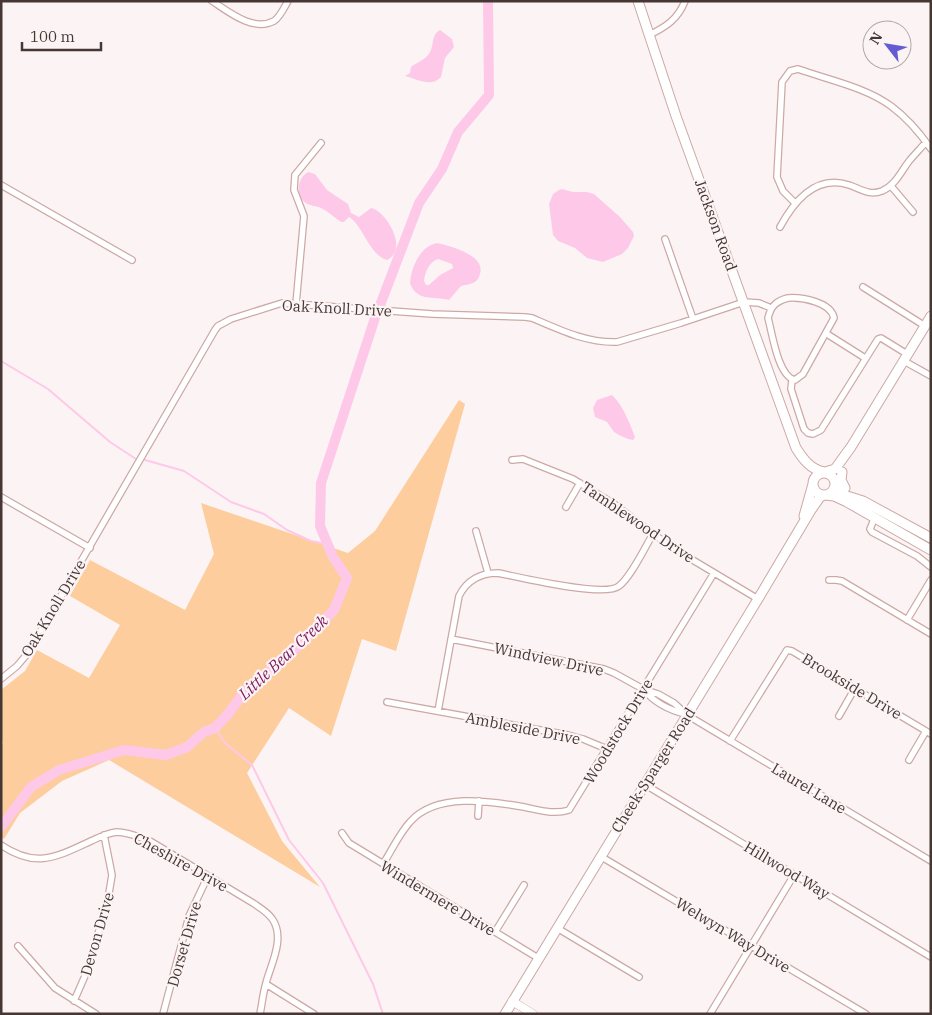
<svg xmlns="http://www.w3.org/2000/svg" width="932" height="1015" font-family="'IBM Plex Serif',serif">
	<rect width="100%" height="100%" fill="#fcf4f4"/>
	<path fill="#fdcd9e" d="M459,400L465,404L396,651L362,639L331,736L289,708L247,773L282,841L320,887L109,760L62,781L20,813L4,839L1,837V746L3,743L1,738V690L25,671L37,650L89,678L120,625L70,596L90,560L185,610L214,554L201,503L348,553L375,531Z"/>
	<path fill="#fec9e8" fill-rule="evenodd" d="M440,30L452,39L454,47L445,58L441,77C431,88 417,79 405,76L410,73L411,67C416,63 424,60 428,55C435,48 430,35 440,30Z
		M308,172L315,174L327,190L348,204L351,213L359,217L371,208C385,210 410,249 387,260C370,256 362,224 349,217L344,222H341C335,218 329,212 321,208C317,206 310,206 306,203C295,196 297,178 308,172Z
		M562,189L573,192H587L594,194L620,217L633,232L634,236L628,248L622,254L603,262L587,258L575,248L558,241L553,235L549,204L553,194L559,190Z
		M437,243C450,246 486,255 480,274C478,284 469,284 461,286L449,300C434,296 416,302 410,283C411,268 420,246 437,243ZM438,259L452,264L453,268L440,275L429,285H426L424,281C425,272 429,262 438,259Z
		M612,395C623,405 630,424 635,437L633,440L628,439L619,435L614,432L607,422L595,417L593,408L597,400Z"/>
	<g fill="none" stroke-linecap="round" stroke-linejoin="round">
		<path stroke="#fec9e8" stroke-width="2" d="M1,361L48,389L110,442L136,459
			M145,460L184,471L231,502L264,514L287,530L311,541L327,544
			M215,728L225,743L252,765L289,840L323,883L373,984L383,1014"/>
		<path stroke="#fec9e8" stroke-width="10" d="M379,308L419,203L442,169L458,132L489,95L488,1
			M1,827L31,787L59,770L124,750L166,755L187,747L204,732L215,728L228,714L245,691L300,645L334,610L347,578L333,557L320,526L321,483L375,318"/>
		<g stroke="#cda9a5" stroke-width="8">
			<path id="minor" d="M212,1C229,12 253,32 274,21C280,17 284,8 288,1
				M649,35C666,27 678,19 685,1
				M1,185L132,260
				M891,186L913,212
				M795,203L783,191L777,177L782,82L790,71L798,69C829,80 865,87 891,106C907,118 920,133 931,149
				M780,227C794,201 816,174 849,185C861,189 869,196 882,191C896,185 901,171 910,160C915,154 921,148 926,142
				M665,239L693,319
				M863,287L925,326
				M788,298C802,297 831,302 834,318L803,374L795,380C778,377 772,332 768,318C771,306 776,301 788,298Z
				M296,304L304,216L294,190L295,175L321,143
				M827,334L865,358
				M904,361L931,376
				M792,380L791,389L804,429L808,433L813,434L821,430L878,339L881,338L907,354
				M512,460L523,459L573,479L614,504L671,547L758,599
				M1,497L90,548
				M566,507L580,483
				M875,517L870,529L872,532L917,556L931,567
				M476,531L488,573
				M829,580H836L842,581L931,634
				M907,620L931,580
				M451,639L604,669L614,673L643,689L658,694L674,703L687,715L931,861
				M1,679L17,666L28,653L215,330L218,326L231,319L282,303L432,314L525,317L532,318C560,330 587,343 617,342L681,323L744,302L759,303L771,308
				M645,691C656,704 669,710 685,714
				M387,702L568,735L583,739L607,749
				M438,711L459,596C467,580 480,573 498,573C519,577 605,598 619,586C631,577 645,547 653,534
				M839,716L855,688
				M730,741L787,650L792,651L931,734
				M909,760L926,731
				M644,784L931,957
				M478,816L479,801
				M342,833L349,843L538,958
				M1,845C37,869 56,857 91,841C100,837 107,833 117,832C128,832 139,837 150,841L253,903C260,908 268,912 273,920C285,939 271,964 266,983C263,993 262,1004 260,1014
				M600,856L866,1014
				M383,864C392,850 399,834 410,822C436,792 490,801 524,807C539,810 554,815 569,810L714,573
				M557,928L639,977
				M495,932L524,885
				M18,946L55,988L96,1014
				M266,984L314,1014
				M74,1001L88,969L108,899L112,875L104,835
				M163,1014L189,916L208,876
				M710,1014L794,875"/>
		</g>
		<g stroke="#cda9a5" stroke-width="9">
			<path id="tertiary" d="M512,1001L533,1014"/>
		</g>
		<g stroke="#cda9a5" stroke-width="11">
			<path id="secondary" d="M638,1L676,116L796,448C803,459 810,469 824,472
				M825,472L835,469L851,447L931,316
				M842,472L841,480L845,488
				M813 484a11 11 0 1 1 22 0a11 11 0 1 1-22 0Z
				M836,484L844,495L863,501L931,538
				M825,495L834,496L847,502L931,550
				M804,516L813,484
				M505,1014L758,599L811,510L820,497L824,495"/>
		</g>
		<use href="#minor" stroke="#fff" stroke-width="5.5"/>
		<use href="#tertiary" stroke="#fff" stroke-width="8"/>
		<use href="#secondary" stroke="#fff" stroke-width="9"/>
	</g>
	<g text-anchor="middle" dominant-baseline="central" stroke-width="4.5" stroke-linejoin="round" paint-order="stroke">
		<g font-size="15" fill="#463735" stroke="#fcf4f4">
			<text transform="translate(716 225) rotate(70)">Jackson Road</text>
			<text transform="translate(337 308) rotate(3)">Oak Knoll Drive</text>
			<text transform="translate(638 522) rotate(34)">Tamblewood Drive</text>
			<text transform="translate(53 608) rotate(-59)">Oak Knoll Drive</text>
			<text transform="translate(549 659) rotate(12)">Windview Drive</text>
			<text transform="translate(852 686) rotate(31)">Brookside Drive</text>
			<text transform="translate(523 728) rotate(11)">Ambleside Drive</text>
			<text transform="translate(618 731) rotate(-59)">Woodstock Drive</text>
			<text transform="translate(653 770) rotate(-58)">Cheek-Sparger Road</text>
			<text transform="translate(809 788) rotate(31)">Laurel Lane</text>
			<text transform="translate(181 862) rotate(29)">Cheshire Drive</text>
			<text transform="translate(787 870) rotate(31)">Hillwood Way</text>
			<text transform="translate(438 898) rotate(31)">Windermere Drive</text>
			<text transform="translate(97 934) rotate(-74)">Devon Drive</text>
			<text transform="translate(733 935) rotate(31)">Welwyn Way Drive</text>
			<text transform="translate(184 944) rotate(-74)">Dorset Drive</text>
		</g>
		<g font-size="16" font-style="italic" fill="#7c195e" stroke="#fcf4f4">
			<text transform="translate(283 657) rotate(-43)">Little Bear Creek</text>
		</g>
	</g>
	<rect width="932" height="1015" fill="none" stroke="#463735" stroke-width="5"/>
	<g transform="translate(887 45) rotate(301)"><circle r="24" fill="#fcf4f4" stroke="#b3a8a8"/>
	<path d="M0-4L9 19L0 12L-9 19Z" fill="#645cd5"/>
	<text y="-8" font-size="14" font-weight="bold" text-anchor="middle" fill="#463735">N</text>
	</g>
	<path d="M22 42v8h79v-8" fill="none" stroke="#463735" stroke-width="2.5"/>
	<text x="30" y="42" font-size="15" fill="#463735" stroke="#fcf4f4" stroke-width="4" paint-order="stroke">100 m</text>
</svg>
